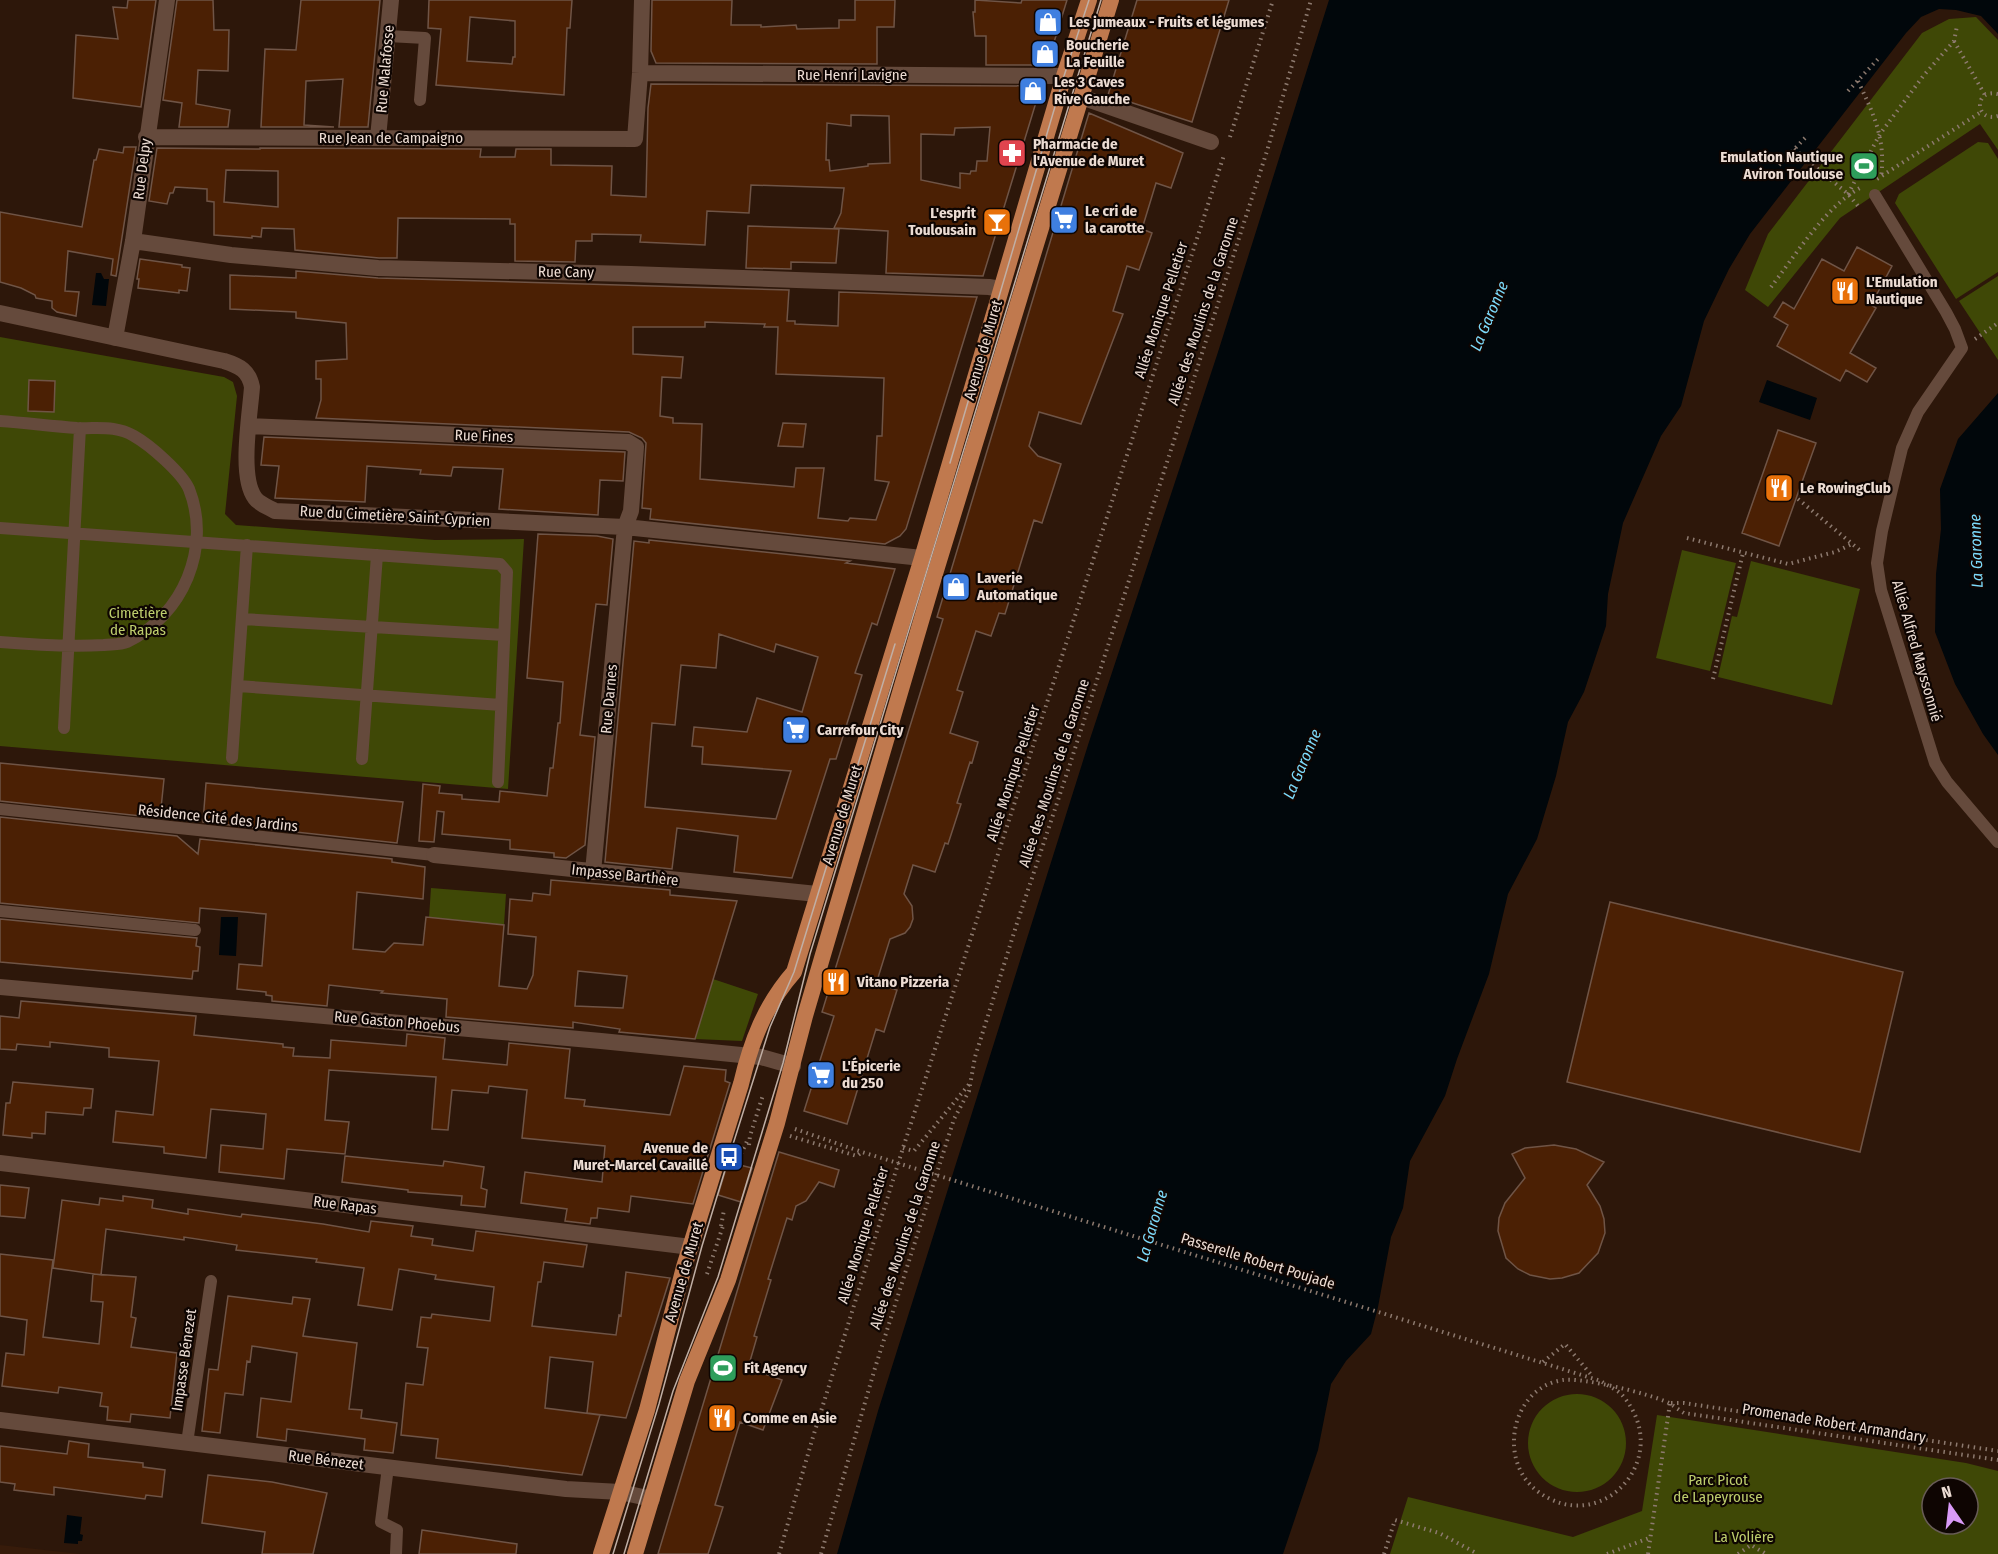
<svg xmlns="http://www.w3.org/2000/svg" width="1998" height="1554" font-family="'Fira Sans Condensed',sans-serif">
	<rect width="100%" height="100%" fill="#2d170a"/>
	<path fill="#371b0a" d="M0,1545L80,1554H0Z"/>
	<path fill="#3f4806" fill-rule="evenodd" d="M1976,17L1998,40V150L1980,124L1840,218L1768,307L1745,290L1768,234L1922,33L1949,19Z
		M1978,142L1988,143L1998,159V272L1956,299L1895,203L1899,194Z
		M1998,276V360L1959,301Z
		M0,337L224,377L233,382L237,396L225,514L236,525L435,540L524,539L508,789L0,746Z
		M1682,550L1736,563L1710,671L1656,658Z
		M1751,561L1860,589L1832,705L1718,677L1732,616L1737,617Z
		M431,888L506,894L504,925L429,918Z
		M713,979L758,994L742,1041L695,1039Z
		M1528 1443a49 49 0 1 1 98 0a49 49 0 1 1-98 0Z
		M1657,1415L1966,1463L1998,1471V1554H1390L1408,1497L1573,1537L1642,1511ZM1932,1488H1968V1524H1932Z"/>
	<path fill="#01070b" d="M1329,0H1998V34L1981,16L1956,10L1939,9L1921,17L1906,33L1750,234L1729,269L1704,321L1681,406L1661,436L1623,523L1608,594L1606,626L1584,692L1568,722L1556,776L1537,839L1508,894L1489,974L1457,1059L1445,1096L1410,1161L1403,1208L1391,1237L1378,1307L1371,1334L1346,1361L1331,1384L1318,1450L1283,1554H837L878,1411L1088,745L1218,352Z
		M96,273H101L104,279H109L106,306L92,305Z
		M1767,380L1817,398L1810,420L1759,402Z
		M1998,393V755L1983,734L1955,684L1935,632L1936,574L1941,529L1940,489L1958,439Z
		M221,917H238L236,956L219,955Z
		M67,1515L82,1517L80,1534L83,1535L82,1541H78V1544L64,1543Z"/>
	<path fill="#4b2004" stroke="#6f5446" stroke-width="1.5" fill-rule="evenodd" d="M128,0H156L141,107L73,98L76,35L118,39L113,7L127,8Z
		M177,0H213L214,30H229L228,71L198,70L196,104L230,110L228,127H179L182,103L163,100Z
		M301,0H380L368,127H339L343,79L306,81L304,125L334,127H261L265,49L296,50Z
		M429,0H572L570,28H567L564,95L436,85L441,29L428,28ZM470,17L515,21V57H513L512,64L467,61Z
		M652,0H732L731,25H761V27L796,25L797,29L839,28V20H855V0H895L894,27H877V64L656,63L651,51Z
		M975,0L1021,3L1022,0H1067L1047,65H986V36H975L973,12H975Z
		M1137,0H1229L1192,122L1108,95Z
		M651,84L1041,86L983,276L886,273L888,231L834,228L841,213L844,188L751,185L749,213L707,211L705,245L640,242L641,235L592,234V241H576L575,262L515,261V224H510V219L398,218L397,258H379L295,250L294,229L262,228L261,237L252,236V238L214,235V202L207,201V189L175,187L173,193H170L167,204L149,201L157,148L260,149V148L481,149L480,157H515L516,149H551V165L612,166L611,195L646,197L648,108ZM851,115L889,116L890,163L868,164V166L830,171L829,160H826L827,123L851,126ZM990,127L987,161H977L976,171H971L970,174L960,173V188L921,180V134L954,135L955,128ZM226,170L278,171V207L224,202Z
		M1089,113L1183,153L1171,188L1156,183L1142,229L1152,233L1139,270L1127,266L1113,311L1123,314L1081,424L1039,412L1029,446L1038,456L1061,464L1042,523L1034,520L1005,614L999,613L991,636L976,631L957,690L963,692L950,733L978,742L972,763L970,762L957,803L961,804L948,844L945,843L935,872L913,865L904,894L912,906L913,919L910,927L905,933L890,939L876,984L897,990L884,1032L876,1029L847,1124L804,1111L834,1016L822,1012L943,619L937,617Z
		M124,147H136L116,276L111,275L113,259L68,251L65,291L79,292L76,316L57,312L52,308V301L36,298L35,295L21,288L0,282V212L82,227L94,160H96L99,149L123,153Z
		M748,226L839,229L836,263L791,262V269L746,268Z
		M1857,247L1892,266L1871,305L1876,308L1850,353L1876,368L1867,382L1846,370L1840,381L1777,346L1788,325L1774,317L1783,302L1794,309L1822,259L1844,271Z
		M140,259L182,265V267L190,268L187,291L179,290V293L138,288L139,279H137Z
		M296,271L378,278L789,290L787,321H795V324L838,326L839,292L977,297L906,529L900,536L885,544L650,519L651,509L642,508L646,443L642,438L629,432L316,418L321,400V379H316V361L347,359L346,323L296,318V312L230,309V275L296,278ZM705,322L765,324L764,327H778L776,374L884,378L882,436H877L875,480L889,482L876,520L850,518L848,521L818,518L824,468H796L794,487L700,479L702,424L673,423V418L660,416L662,377L681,378L683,357L633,354V327H705Z
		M29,380L55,381L54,412L28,411Z
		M783,423L806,424L803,447L778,446Z
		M1778,430L1816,443L1779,546L1742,533Z
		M264,437L625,452L623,481L600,480L598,515L499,509L503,469L453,467L451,476L420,474L421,470L367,466L365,502L275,498L279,466L261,465Z
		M538,534L597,536L613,539L607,605L596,604L580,735L595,737L585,845L566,858L554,857V853L510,849V840L442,834L444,812L437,811L434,842L419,841L423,784L440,786L439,793L462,795V799L499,802L500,791L547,796L550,768H553L558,723H560L563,682L527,678Z
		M649,540L850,561L846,563L895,569L877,625L872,623L855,673L862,675L836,759H830L792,878L734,872L738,836L677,828L672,869L605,862L634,541L649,543ZM719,634L774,652L776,644L818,657L802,712L757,698L747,732L694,727L692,746L703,747L702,764L791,771L776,819L645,807L652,723L675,725L681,665L716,668Z
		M0,763L164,779L160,818L0,801Z
		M206,783L403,802L397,843L203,822Z
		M0,817L177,836L198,854L200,839L392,859V862L425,867L423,899L357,892L353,949L385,952L394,943L423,945L426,917L504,925L499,986L527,989L533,975L536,937L508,934L510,899L532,901L533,893L550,895L551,880L670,890V895L737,901L695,1039L619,1032L620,1029L573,1022V1028L446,1017L447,999L381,993L383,991L329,985L327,1006L272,1001V996L266,995V992L237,989L239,964L262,966L266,914L200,908L199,923L0,903ZM578,971L627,976L623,1008L575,1006Z
		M1610,902L1903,972L1860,1152L1567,1082Z
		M0,919L197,938L196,946L200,947L198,971H193L192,979L0,962Z
		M21,1001L196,1016L194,1035L283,1044V1047L294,1048L293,1056L330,1058L331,1040L406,1046L407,1034L445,1038L443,1059L507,1065L509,1043L570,1049L565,1098L585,1100L584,1106L670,1115L684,1066L726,1070L725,1081L730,1083L693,1204L631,1196L629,1212L598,1208L597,1218H591L590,1224L565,1221L567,1209L521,1203L525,1172L602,1182L605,1146L522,1138L527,1090L489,1086L488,1093L452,1090L448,1130L432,1129L436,1077L329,1070L325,1120L349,1122L345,1154L287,1149L284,1179L219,1172L221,1145L263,1149L266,1114L211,1109L206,1158L164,1153V1147L113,1142L116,1111L153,1115L159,1061L109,1057V1048L50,1042V1047L17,1044L16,1050L0,1049V1016L19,1018Z
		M13,1082L93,1089L91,1108H84L83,1115L46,1112L45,1134L32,1133V1138L3,1135L6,1103H10Z
		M1554,1145L1576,1149L1604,1162L1587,1185L1600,1206L1604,1219L1605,1233L1598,1253L1579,1273L1562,1278L1550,1279L1530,1275L1518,1269L1506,1258L1498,1231L1499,1218L1505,1203L1525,1178L1512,1154L1525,1148Z
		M779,1152L839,1170L834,1187L819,1182L806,1201L796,1206L792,1220L787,1218L768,1279L771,1280L754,1336L757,1337L748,1368L782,1380L763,1430L740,1422L715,1505L723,1507L708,1554H658Z
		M345,1156L443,1166L444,1161L484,1167L481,1188L487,1190L485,1207L461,1205L462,1196L408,1192V1190L342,1182Z
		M728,1162L752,1168L741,1202L718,1195Z
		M0,1185L29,1188L25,1218L0,1216Z
		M123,1196L153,1200L152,1208L188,1214V1209L241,1217L242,1214L323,1224L369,1232L371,1221L413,1226L411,1236L433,1239L432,1245L473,1251L476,1231L587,1245L583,1267L544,1262L541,1282H538L532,1326L616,1335L619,1315L621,1316L626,1272L670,1278L626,1418L587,1413L593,1362L550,1357L545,1408L600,1415L582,1475L436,1458L438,1439L401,1435L406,1383L423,1385L428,1348L417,1347L421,1317L431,1318L432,1314L490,1321L494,1287L435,1279L436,1275L399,1269L392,1310L358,1305L364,1268L316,1262L317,1259L236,1250L237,1245L184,1237V1240L106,1229L101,1275L53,1268L62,1200L99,1205L100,1198L123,1201Z
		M0,1254L53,1260L43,1337L99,1344L103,1302L91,1301L93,1274L136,1277L131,1317L136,1318L131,1347L177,1353L170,1418L131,1414L130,1422L107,1420L108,1407L100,1406L102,1393L59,1387L58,1393L2,1386L6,1353L24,1355L27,1320L0,1316Z
		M228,1296L292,1304L293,1297L310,1299L303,1336L357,1343L349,1409L362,1410L361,1418L397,1423L393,1453L364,1450L365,1439L287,1429L286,1441L257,1437L261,1398L291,1402L297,1353L252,1346L250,1362L247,1361L243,1395L225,1393L220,1433L202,1431L209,1369L218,1370Z
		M69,1441L89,1444L88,1457L143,1463V1467L165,1470L162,1497L146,1495L145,1499L54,1487V1495L14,1490L15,1484L0,1482V1446L67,1454Z
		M208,1475L272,1482L327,1493L313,1554H262L265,1532L202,1523Z
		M422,1530L517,1544L516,1554H419Z"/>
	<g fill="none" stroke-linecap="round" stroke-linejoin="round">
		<path stroke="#8d7a6f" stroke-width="4" stroke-dasharray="1.5 4.5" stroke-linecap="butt" d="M1954,41L1985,95
			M1858,81C1874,115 1886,139 1881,178
			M1848,91L1878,59
			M1998,94C1973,88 1975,123 1998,116
			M1230,137L1273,0
			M1794,149L1848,194L1858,206
			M1779,165L1805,138
			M1877,179L1981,112
			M1848,194L1880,134L1924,75L1954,41L1957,26
			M1771,287C1795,256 1825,207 1860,188
			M1975,339L1998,323
			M1798,499L1862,552
			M1687,538L1788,564L1835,552L1852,544
			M1713,679L1743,553
			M795,1129L862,1152L1601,1381C1608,1386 1618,1390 1623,1396C1676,1459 1599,1540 1536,1490C1497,1459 1512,1387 1563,1380C1582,1377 1651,1394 1669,1403C1674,1406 1679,1410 1684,1413L1998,1460
			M790,1136L857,1156L862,1152
			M749,1145L750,1136L763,1095
			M903,1148L914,1151L971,1082
			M741,1154L748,1139
			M721,1226L724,1210
			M707,1274L724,1223
			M1543,1362L1565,1344L1593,1377
			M1671,1403H1684L1998,1451
			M779,1554L813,1437L903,1148L1224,155
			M821,1554L875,1368L954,1119L969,1091L975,1057L1018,920L1070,764L1267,151L1311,0
			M1384,1554L1395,1520L1439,1533L1478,1554
			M1607,1554L1649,1538
			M1648,1554L1670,1403
			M1738,1554L1751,1545L1766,1554"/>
		<path stroke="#654a3c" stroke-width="12" d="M388,36L425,38L420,100
			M1875,195L1946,312L1955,329L1962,348L1918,412L1902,448L1882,531L1877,563L1881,590L1935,763L1947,782L1998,842
			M0,421C26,423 51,426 77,428C98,429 115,425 134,436C150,445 182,473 189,489C212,547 183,616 127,642C120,645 111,644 104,645C69,647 35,645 0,642
			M0,528L500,564L507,572L498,782
			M242,619L504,635
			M238,686L501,705
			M64,728L80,428
			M232,758L247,545
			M362,759L377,555
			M0,809L434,855
			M0,911L195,930
			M187,1443L211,1281
			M388,1467L381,1522L397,1530L396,1554"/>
		<path stroke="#654a3c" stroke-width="16" d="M640,73L1064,76
			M1081,97L1211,142
			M146,137L635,139L640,73L642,0
			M378,138L391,0
			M133,241L231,255L378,268L631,274L989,287L1001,289
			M0,313L224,361C240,366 249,371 252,387C250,415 239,477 255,498C259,504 268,507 275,511L625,527L922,558
			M115,338L133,241L167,0
			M250,426L628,442L636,447L631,511L625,527L593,872
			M434,855L817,894
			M0,987L601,1041L761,1057L793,1066
			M0,1163L691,1247
			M0,1420L566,1489L620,1492L652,1499"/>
		<path stroke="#c0794e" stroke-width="16" d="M601,1554L647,1410L684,1267L741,1084C751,1042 765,1005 794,972L922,558L1064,76L1089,0
			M635,1554L687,1381L728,1280L777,1123L805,1016L934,577L1111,0"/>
		<path stroke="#c0afa5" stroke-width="1.5" d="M950,463L1064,76L1089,0
			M613,1554L659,1404L702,1246L729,1157L770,1027L794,972L895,644
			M624,1554L673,1391L718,1277L783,1063L810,954L1101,0"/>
	</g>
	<defs>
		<g id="shop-square" transform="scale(1.5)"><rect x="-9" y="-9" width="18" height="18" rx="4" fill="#3f7fe0" stroke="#0e0502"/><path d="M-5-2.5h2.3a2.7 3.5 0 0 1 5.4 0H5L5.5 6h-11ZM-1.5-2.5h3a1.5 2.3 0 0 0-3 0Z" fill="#fff"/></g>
		<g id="pharmacy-square" transform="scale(1.5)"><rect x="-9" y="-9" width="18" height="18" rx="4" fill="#e0444e" stroke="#0e0502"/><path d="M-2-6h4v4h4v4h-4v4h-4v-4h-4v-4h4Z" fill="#fff"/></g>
		<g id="stadium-square" transform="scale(1.5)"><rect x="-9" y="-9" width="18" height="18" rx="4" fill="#2e9e5b" stroke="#0e0502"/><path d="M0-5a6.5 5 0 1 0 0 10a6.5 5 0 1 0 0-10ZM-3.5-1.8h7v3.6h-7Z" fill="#fff"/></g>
		<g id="supermarket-square" transform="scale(1.5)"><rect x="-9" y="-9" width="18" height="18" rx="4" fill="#3f7fe0" stroke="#0e0502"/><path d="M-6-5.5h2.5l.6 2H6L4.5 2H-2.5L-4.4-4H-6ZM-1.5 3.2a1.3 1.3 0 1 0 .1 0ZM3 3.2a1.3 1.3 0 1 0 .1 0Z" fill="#fff"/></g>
		<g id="bar-square" transform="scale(1.5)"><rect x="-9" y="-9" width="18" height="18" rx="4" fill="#e8710a" stroke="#0e0502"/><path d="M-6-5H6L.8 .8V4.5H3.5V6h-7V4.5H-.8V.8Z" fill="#fff"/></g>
		<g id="restaurant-square" transform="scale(1.5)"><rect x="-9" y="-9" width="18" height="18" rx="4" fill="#e8710a" stroke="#0e0502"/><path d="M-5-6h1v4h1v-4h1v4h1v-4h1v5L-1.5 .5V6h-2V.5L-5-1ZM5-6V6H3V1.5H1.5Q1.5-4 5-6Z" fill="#fff"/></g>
		<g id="bus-square" transform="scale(1.5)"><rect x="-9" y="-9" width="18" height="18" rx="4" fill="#1a4fb4" stroke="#0e0502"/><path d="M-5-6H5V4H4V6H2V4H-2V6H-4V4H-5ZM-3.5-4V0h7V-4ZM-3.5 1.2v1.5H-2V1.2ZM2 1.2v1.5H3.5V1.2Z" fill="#fff"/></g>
	</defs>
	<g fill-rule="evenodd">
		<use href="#shop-square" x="1048" y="22"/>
		<use href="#shop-square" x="1045" y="54"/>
		<use href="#shop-square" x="1033" y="91"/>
		<use href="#pharmacy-square" x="1012" y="153"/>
		<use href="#stadium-square" x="1864" y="166"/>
		<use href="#supermarket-square" x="1064" y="220"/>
		<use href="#bar-square" x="997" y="222"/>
		<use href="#restaurant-square" x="1845" y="291"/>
		<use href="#restaurant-square" x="1779" y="488"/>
		<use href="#shop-square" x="956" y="587"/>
		<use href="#supermarket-square" x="796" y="730"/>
		<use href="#restaurant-square" x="836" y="982"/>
		<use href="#supermarket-square" x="821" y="1075"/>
		<use href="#bus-square" x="729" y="1157"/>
		<use href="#stadium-square" x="723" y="1368"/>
		<use href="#restaurant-square" x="722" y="1418"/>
	</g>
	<g text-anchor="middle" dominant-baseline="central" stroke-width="4.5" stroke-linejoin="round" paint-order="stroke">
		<g font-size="15" font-weight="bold" fill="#ecdcd3" stroke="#0e0502" text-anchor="start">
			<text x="1069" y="22">Les jumeaux - Fruits et légumes</text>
			<text x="1066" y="45">Boucherie<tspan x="1066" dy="17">La Feuille</tspan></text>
			<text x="1054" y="82">Les 3 Caves<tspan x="1054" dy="17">Rive Gauche</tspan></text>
			<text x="1033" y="144">Pharmacie de<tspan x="1033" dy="17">l'Avenue de Muret</tspan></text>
			<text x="1843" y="157" text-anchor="end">Emulation Nautique<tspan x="1843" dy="17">Aviron Toulouse</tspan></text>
			<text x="1085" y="211">Le cri de<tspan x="1085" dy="17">la carotte</tspan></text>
			<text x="976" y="213" text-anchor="end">L'esprit<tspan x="976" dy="17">Toulousain</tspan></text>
			<text x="1866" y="282">L'Emulation<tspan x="1866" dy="17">Nautique</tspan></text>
			<text x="1800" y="488">Le RowingClub</text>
			<text x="977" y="578">Laverie<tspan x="977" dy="17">Automatique</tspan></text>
			<text x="817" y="730">Carrefour City</text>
			<text x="857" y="982">Vitano Pizzeria</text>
			<text x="842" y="1066">L'Épicerie<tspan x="842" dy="17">du 250</tspan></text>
			<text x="708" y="1148" text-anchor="end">Avenue de<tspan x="708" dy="17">Muret-Marcel Cavaillé</tspan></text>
			<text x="744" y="1368">Fit Agency</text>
			<text x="743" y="1418">Comme en Asie</text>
		</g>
		<g font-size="15" fill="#ecdcd3" stroke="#0e0502">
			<text transform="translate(385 69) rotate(-85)">Rue Malafosse</text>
			<text x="852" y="75">Rue Henri Lavigne</text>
			<text x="391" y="138">Rue Jean de Campaigno</text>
			<text transform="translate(142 169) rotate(-83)">Rue Delpy</text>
			<text transform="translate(566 272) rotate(1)">Rue Cany</text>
			<text transform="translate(1161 310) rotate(-72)">Allée Monique Pelletier</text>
			<text transform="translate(1203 311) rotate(-72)">Allée des Moulins de la Garonne</text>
			<text transform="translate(983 350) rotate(-74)">Avenue de Muret</text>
			<text transform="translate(484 436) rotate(2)">Rue Fines</text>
			<text transform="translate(395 516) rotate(3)">Rue du Cimetière Saint-Cyprien</text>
			<text transform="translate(1917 651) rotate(74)">Allée Alfred Mayssonnié</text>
			<text transform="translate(609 699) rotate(-85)">Rue Darnes</text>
			<text transform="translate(1013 773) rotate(-72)">Allée Monique Pelletier</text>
			<text transform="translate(1054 773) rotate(-72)">Allée des Moulins de la Garonne</text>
			<text transform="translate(842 815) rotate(-73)">Avenue de Muret</text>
			<text transform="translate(218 818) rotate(6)">Résidence Cité des Jardins</text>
			<text transform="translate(625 875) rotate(6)">Impasse Barthère</text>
			<text transform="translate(397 1022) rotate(5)">Rue Gaston Phoebus</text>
			<text transform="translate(345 1205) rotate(7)">Rue Rapas</text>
			<text transform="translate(863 1235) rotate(-73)">Allée Monique Pelletier</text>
			<text transform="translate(905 1235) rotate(-72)">Allée des Moulins de la Garonne</text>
			<text transform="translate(1258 1261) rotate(17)">Passerelle Robert Poujade</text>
			<text transform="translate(684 1272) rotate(-74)">Avenue de Muret</text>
			<text transform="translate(184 1360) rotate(-82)">Impasse Bénezet</text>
			<text transform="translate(1834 1423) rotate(9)">Promenade Robert Armandary</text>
			<text transform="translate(326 1460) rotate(7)">Rue Bénezet</text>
		</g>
		<g font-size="15" fill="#bece6d" stroke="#0e0502">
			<text x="138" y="613">Cimetière<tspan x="138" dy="17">de Rapas</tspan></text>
			<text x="1718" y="1480">Parc Picot<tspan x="1718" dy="17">de Lapeyrouse</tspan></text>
			<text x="1744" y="1537">La Volière</text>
		</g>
		<g font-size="16" font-style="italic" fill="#7ddafa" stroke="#0e0502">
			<text transform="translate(1489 316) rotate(-67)">La Garonne</text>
			<text transform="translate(1976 551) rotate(-92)">La Garonne</text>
			<text transform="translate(1302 764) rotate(-67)">La Garonne</text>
			<text transform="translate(1152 1226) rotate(-74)">La Garonne</text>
		</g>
	</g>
	<g transform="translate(1950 1506) rotate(346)"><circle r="28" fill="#0e0502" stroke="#675b56" stroke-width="1.5"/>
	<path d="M0-4.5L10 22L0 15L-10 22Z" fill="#d99af7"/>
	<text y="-9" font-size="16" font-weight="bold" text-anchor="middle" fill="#ecdcd3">N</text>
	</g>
</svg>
